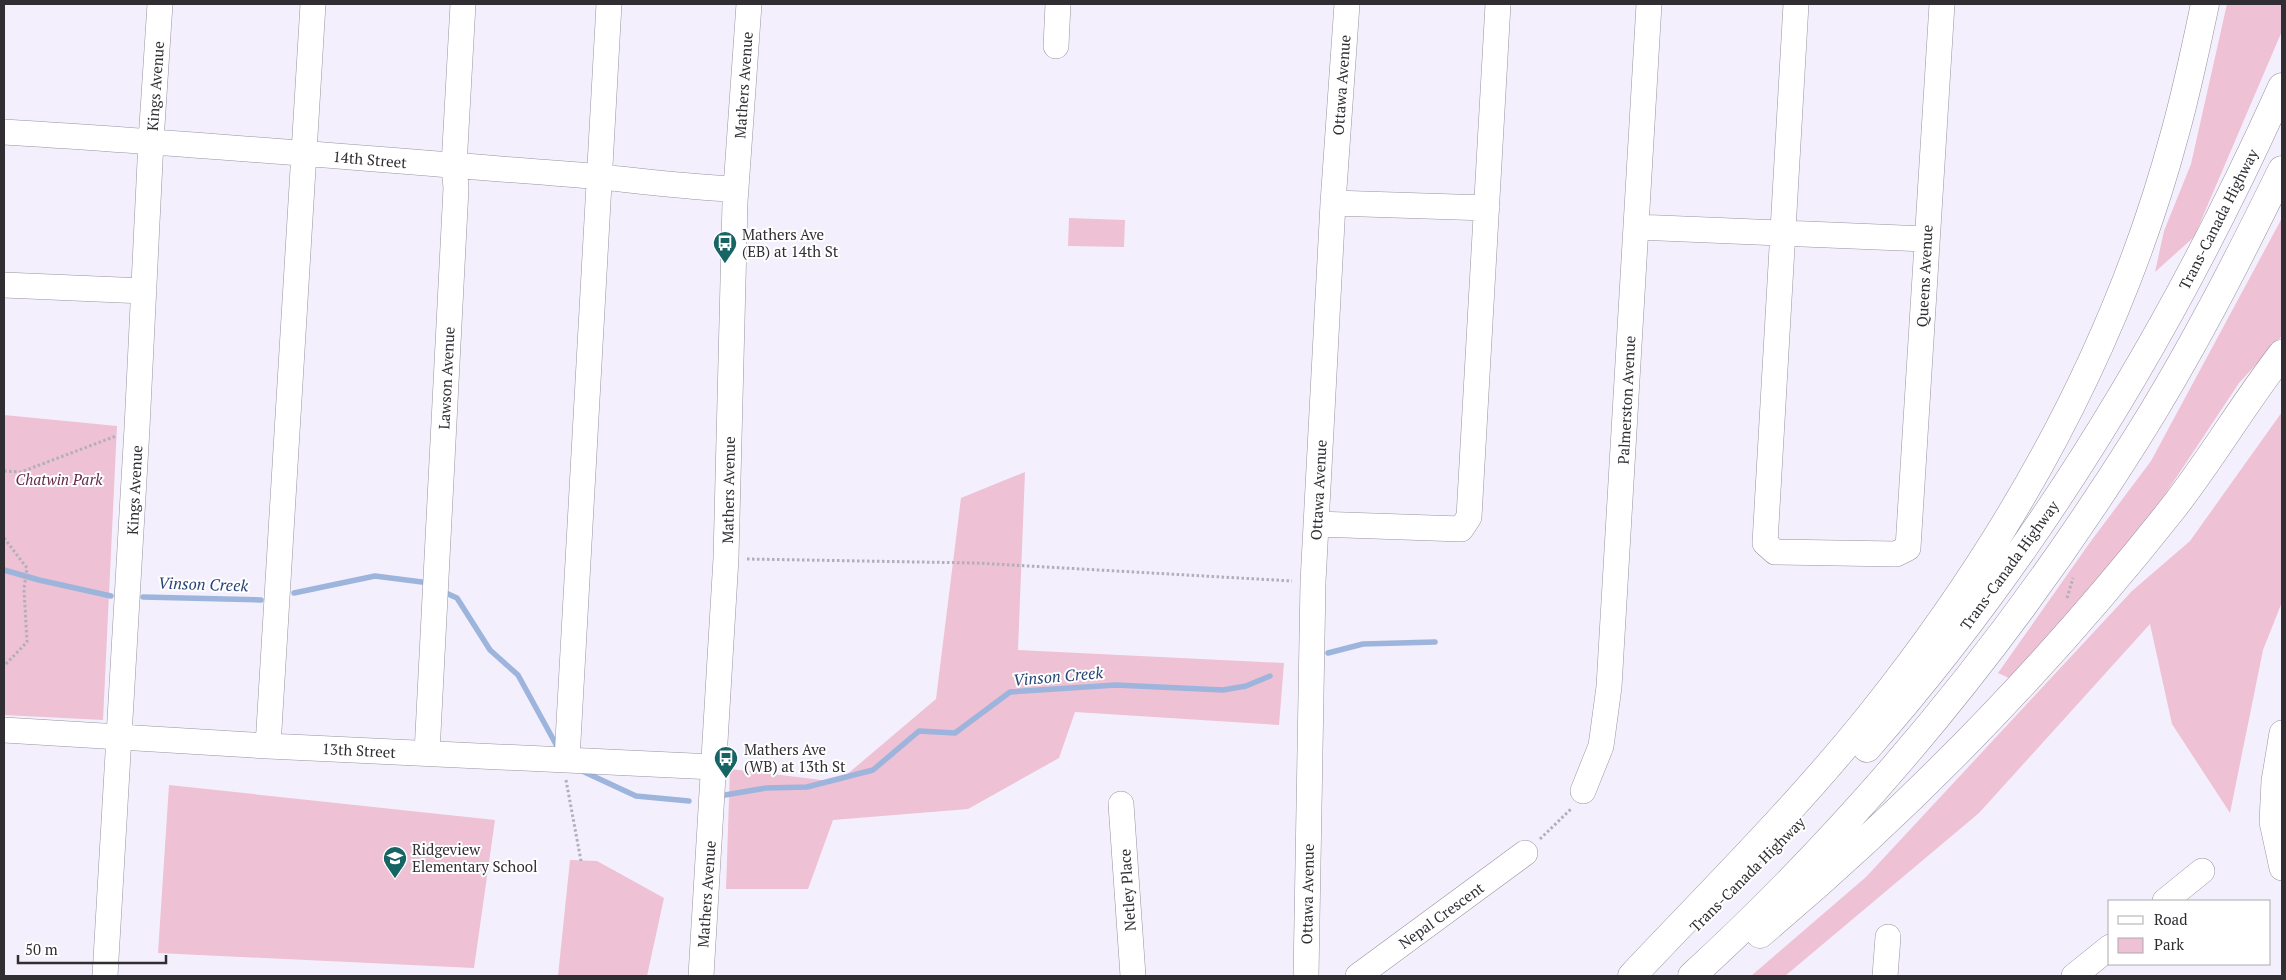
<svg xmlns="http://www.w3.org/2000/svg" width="2286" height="980" font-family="'PT Serif',serif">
	<rect width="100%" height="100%" fill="#f4effc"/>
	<path fill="#eec1d5" d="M2227,4H2282V31L2194,237L2155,272L2164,231L2191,164Z
		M1069,218L1125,220L1124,247L1068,246Z
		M2282,218V336L2239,383L2152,514L2013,680L1998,673L2091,541L2151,461Z
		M2282,412V602L2263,650L2230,813L2172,724L2150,624L1979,813L1785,976H1751L1866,877L2132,591L2190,541Z
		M4,415L117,426L103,720L4,715Z
		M1025,472L1018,650L1284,663L1279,725L1075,712L1059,758L968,809L833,820L808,889H726L730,769L838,782L936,699L961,498Z
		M169,785L495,820L474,968L158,953Z
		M570,860L597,861L664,898L647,976H558Z"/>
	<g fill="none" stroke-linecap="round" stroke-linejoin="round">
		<path stroke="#9db5dc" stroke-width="5.5" d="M4,570L39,580L111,596
			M294,593L375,576L422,582
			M446,593L457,598L490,650L518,675L558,748
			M143,597L261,600
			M1328,653L1363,644L1435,642
			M580,770L636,796L689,801
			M725,795L766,788L807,787L873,770L919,731L955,733L1010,692L1116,685L1223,690L1246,686L1270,676"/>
		<g stroke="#98939f" stroke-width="26">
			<path id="minor" d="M1796,4L1765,543L1775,552L1896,554L1908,548L1942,4
				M1056,46L1058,4
				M4,132C191,143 378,160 566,174C622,178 679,187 735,189
				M1333,203L1487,208
				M1636,227L1926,239
				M4,285L144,291
				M1316,524L1461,529L1469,517L1498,4
				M4,730L268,746L714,767
				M2282,733L2274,781L2272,822L2282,868
				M268,746L313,4
				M427,753L456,188L454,166L463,4
				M567,759L609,4
				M1583,791L1601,746L1609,687L1649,4
				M1121,804L1133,976
				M2165,901L2202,871
				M105,976L137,428L151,141L160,4
				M701,976L726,558L735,202L749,4
				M1306,976L1313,582L1333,203L1347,4
				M1358,976L1525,853
				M1885,976L1888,937
				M2074,976L2110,947"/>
		</g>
		<g stroke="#98939f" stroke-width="29">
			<path id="highway" d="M1867,748C2039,552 2175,325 2282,87
				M1760,934C1912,806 2050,664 2173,508C2212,458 2244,403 2282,354
				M1632,976C1713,890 1799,805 1873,712C2010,540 2118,346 2175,133C2187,90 2196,47 2205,4
				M1692,976C1863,819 2011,638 2135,441C2190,354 2237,262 2282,170"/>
		</g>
		<path stroke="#b3afb9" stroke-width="3" stroke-dasharray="2.5 2.5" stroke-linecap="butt" d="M4,471L21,472L116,436
			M4,538L27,568L24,589L27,642L4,666
			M747,559L976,563L1292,581
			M2067,598L2073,578
			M566,780L581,861
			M1540,839L1571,809"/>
		<use href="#minor" stroke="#fff" stroke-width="25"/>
		<use href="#highway" stroke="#fff" stroke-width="28"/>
	</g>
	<defs>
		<g id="bus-pin" transform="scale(1.25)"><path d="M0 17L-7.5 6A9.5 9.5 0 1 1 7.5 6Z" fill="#166564" stroke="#fff"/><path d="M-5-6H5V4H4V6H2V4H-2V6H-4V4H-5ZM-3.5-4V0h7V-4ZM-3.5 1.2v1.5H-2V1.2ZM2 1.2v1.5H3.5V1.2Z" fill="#fff"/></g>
		<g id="school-pin" transform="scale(1.25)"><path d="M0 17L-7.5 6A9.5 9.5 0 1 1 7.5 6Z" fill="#166564" stroke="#fff"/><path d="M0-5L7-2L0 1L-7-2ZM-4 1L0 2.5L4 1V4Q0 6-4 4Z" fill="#fff"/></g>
	</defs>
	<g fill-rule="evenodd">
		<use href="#bus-pin" x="725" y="243"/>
		<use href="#bus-pin" x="726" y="758"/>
		<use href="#school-pin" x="395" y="858"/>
	</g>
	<g text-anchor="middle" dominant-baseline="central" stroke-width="4" stroke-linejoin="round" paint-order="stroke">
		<g font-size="15" fill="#302e33" stroke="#fff">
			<text transform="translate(743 85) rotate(-86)">Mathers Avenue</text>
			<text transform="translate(1341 85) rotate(-86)">Ottawa Avenue</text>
			<text transform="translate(155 86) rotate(-86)">Kings Avenue</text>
			<text transform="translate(370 159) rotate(5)">14th Street</text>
			<text transform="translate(2218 219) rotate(-63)">Trans-Canada Highway</text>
			<text transform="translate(1924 276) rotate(-87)">Queens Avenue</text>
			<text transform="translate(446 378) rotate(-87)">Lawson Avenue</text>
			<text transform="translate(1626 400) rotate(-87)">Palmerston Avenue</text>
			<text transform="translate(134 490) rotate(-87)">Kings Avenue</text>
			<text transform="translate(728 490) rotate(-89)">Mathers Avenue</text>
			<text transform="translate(1318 490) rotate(-87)">Ottawa Avenue</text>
			<text transform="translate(2009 565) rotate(-54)">Trans-Canada Highway</text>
			<text transform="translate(359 750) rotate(3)">13th Street</text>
			<text transform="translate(1747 874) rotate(-45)">Trans-Canada Highway</text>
			<text transform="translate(1127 890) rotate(-94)">Netley Place</text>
			<text transform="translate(706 894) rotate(-86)">Mathers Avenue</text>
			<text transform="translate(1307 894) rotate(-89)">Ottawa Avenue</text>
			<text transform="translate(1441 915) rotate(-36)">Nepal Crescent</text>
		</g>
		<g font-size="15" fill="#302e33" stroke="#fff" text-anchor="start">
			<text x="742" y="234">Mathers Ave<tspan x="742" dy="17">(EB) at 14th St</tspan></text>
			<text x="744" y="749">Mathers Ave<tspan x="744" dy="17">(WB) at 13th St</tspan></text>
			<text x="412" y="849">Ridgeview<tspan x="412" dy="17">Elementary School</tspan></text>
		</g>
		<g font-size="15" font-style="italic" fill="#652a49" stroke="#fff">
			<text x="59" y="479">Chatwin Park</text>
		</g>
		<g font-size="16" font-style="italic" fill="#274476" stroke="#fff">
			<text transform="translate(203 584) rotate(2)">Vinson Creek</text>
			<text transform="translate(1058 676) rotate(-5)">Vinson Creek</text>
		</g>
	</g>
	<rect width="2286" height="980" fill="none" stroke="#302e33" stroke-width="10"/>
	<rect x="2108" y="900" width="162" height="65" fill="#ffffff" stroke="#acabad"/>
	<rect x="2118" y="916" width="25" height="8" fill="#ffffff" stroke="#acabad"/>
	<text x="2154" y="925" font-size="15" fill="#302e33">Road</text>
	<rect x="2118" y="938" width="25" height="15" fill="#eec1d5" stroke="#acabad"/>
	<text x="2154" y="950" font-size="15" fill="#302e33">Park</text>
	<path d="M18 955v8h148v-8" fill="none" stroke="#302e33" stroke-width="2.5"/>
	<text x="25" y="955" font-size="15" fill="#302e33" stroke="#ffffff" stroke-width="4" paint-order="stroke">50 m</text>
</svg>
